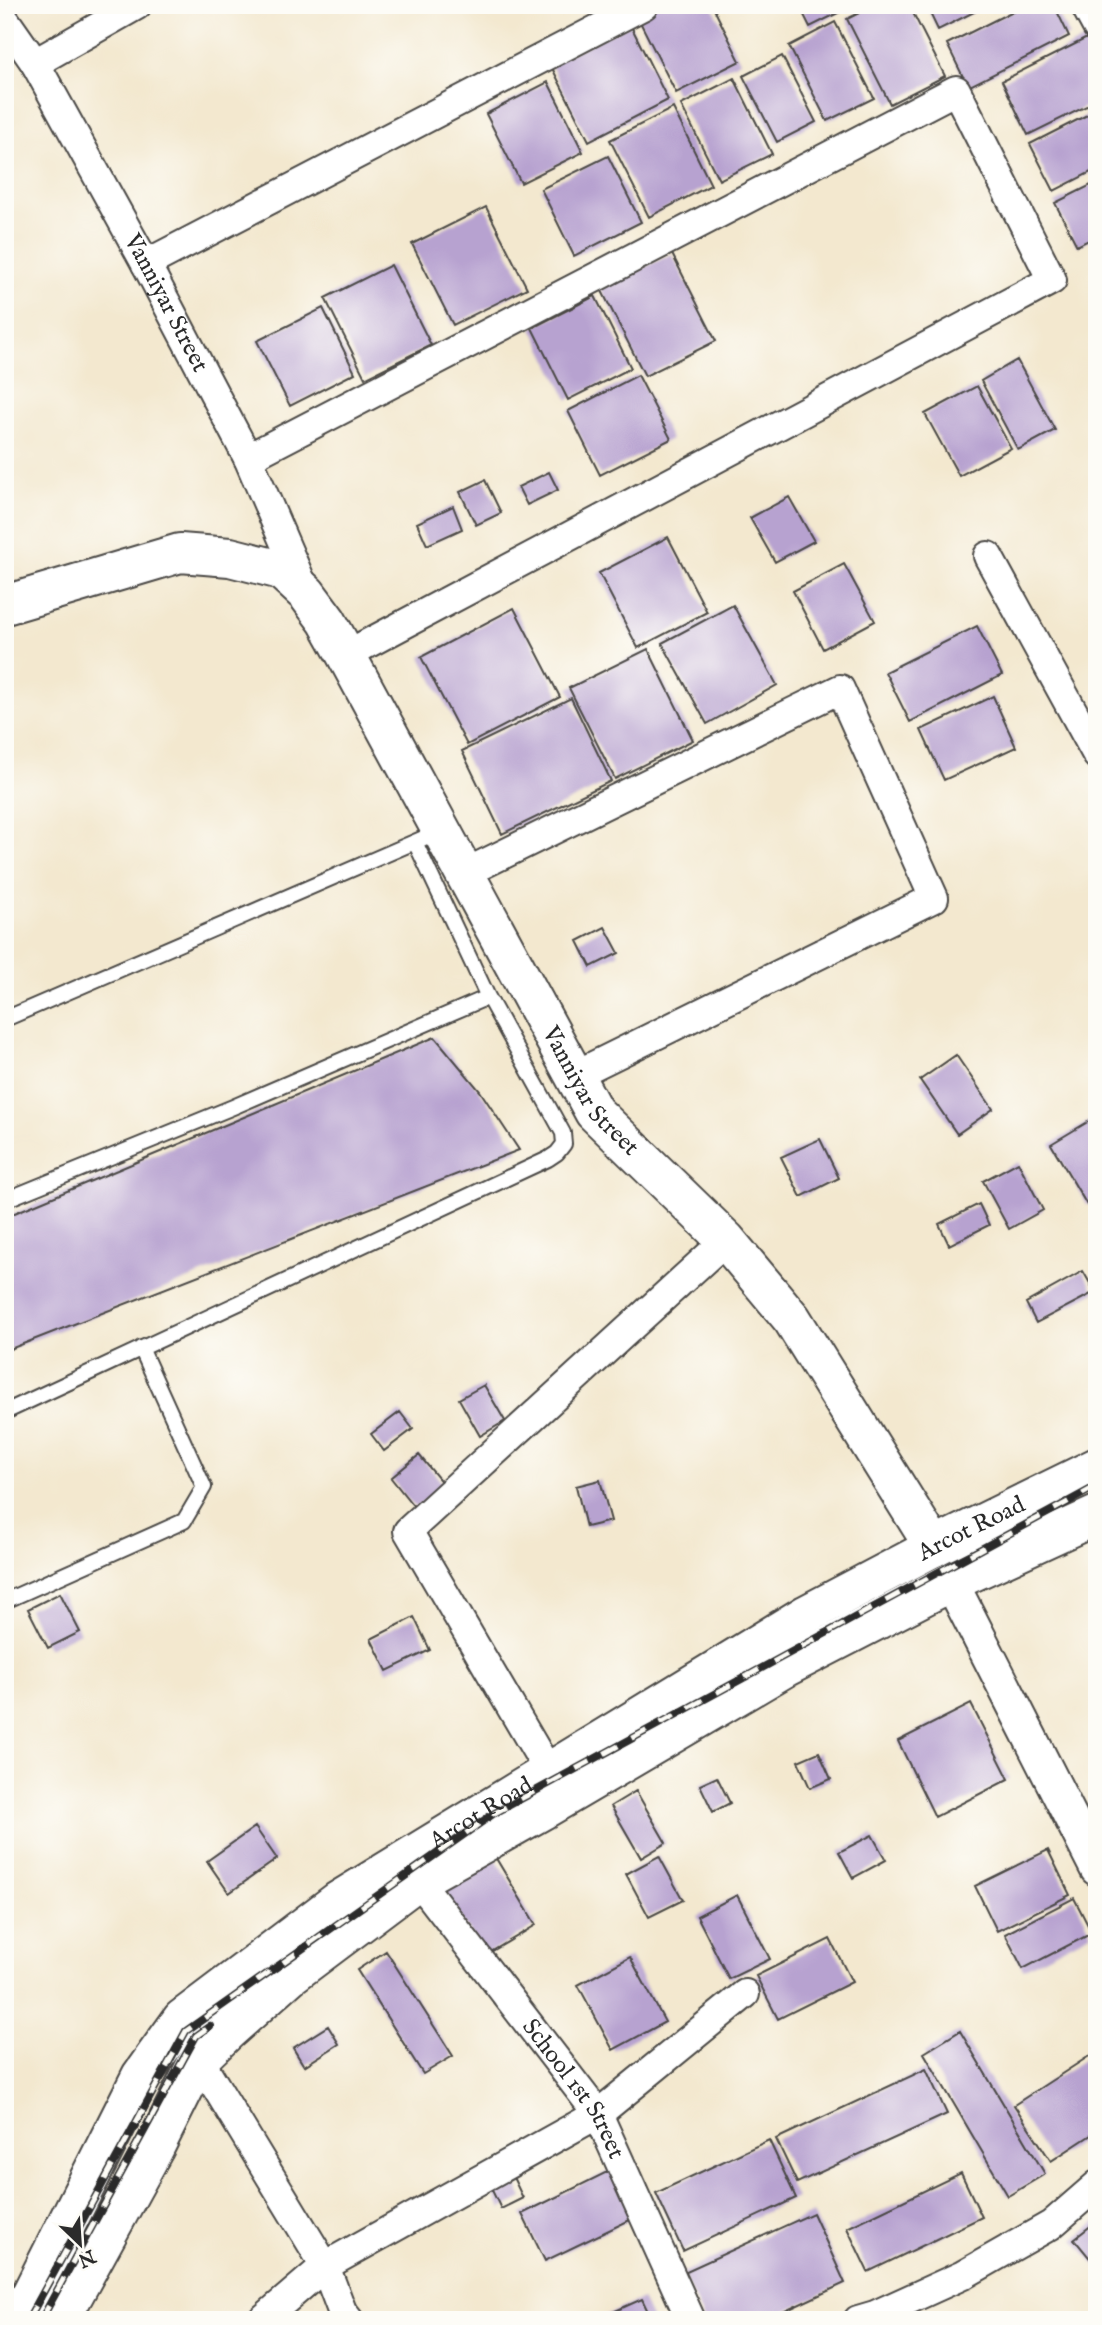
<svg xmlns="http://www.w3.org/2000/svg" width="1102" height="2325" font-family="'IM FELL English',serif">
	<rect width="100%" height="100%" fill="#fdfcf7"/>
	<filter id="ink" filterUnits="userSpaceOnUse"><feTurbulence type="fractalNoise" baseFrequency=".0143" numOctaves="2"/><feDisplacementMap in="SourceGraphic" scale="14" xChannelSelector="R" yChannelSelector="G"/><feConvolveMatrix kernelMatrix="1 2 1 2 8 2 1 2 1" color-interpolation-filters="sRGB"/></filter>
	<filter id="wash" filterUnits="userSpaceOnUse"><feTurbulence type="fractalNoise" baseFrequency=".00686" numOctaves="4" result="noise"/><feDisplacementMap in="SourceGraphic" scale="28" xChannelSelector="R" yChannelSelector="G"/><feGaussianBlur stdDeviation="1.57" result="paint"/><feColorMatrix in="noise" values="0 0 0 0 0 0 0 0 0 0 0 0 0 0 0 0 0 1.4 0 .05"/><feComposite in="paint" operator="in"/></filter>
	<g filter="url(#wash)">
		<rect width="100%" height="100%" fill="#f3e8cf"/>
		<g id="blocks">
			<path fill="#b7a2d0" d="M659,5H712L740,61L676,93L637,16Z
				M799,5H854L810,27Z
				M875,5H909L945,76L890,104L847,19Z
				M926,5H988L938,30Z
				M1025,5H1054L1069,36L968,87L947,44Z
				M835,22L874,98L827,121L789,46Z
				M630,24L668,100L589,141L550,64Z
				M1095,34L1097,39V101L1028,135L1002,81Z
				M782,56L816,122L777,142L743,76Z
				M734,78L772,154L719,180L681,105Z
				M548,82L583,152L521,183L486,114Z
				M673,108L711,185L649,217L610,140Z
				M1097,110V169L1054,191L1030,144Z
				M608,156L641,222L574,256L541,189Z
				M1097,182V236L1077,246L1055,203Z
				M486,207L527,288L453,325L412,244Z
				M672,254L716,341L645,376L601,289Z
				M391,265L431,345L365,378L325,298Z
				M595,296L631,368L568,400L532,328Z
				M323,308L355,373L290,406L257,341Z
				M1017,360L1055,430L1018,450L981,381Z
				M638,375L671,439L600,475L568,411Z
				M977,386L1011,448L959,476L925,414Z
				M549,472L558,490L527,505L518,487Z
				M485,480L501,513L476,525L460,492Z
				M789,497L814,541L775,562L750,518Z
				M453,506L462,529L427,545L417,523Z
				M668,537L707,612L638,648L599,573Z
				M844,564L875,621L823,649L793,591Z
				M733,605L777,685L707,724L662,643Z
				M514,608L560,697L467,745L421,657Z
				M977,626L1002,675L910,722L885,672Z
				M648,649L693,740L615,779L569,688Z
				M993,696L1016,747L944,780L921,730Z
				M571,698L611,781L502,834L462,751Z
				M605,927L619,953L591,967L578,941Z
				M435,1037L480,1091L519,1150L5,1351V1217Z
				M956,1055L993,1109L957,1134L920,1080Z
				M1091,1120L1097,1129V1199L1087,1205L1051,1144Z
				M820,1139L839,1178L801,1197L781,1157Z
				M1018,1162L1043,1210L1009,1229L983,1181Z
				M979,1204L989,1225L949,1245L939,1224Z
				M1083,1271L1095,1292L1036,1323L1026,1303Z
				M484,1385L505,1421L480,1436L459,1399Z
				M400,1412L413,1429L384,1451L371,1434Z
				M419,1455L444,1485L415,1508L391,1478Z
				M600,1480L611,1521L586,1527L576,1486Z
				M60,1593L80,1632L48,1648L28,1609Z
				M414,1617L430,1650L387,1671L371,1639Z
				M971,1704L1009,1779L935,1817L898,1741Z
				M819,1752L831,1779L810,1788L798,1761Z
				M717,1777L730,1803L713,1812L700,1785Z
				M636,1791L666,1843L641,1858L611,1806Z
				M255,1827L277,1859L229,1893L207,1861Z
				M872,1835L886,1860L853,1878L839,1852Z
				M488,1845L536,1925L484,1956L435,1877Z
				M1048,1850L1070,1895L997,1931L975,1886Z
				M659,1856L683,1900L649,1917L626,1874Z
				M737,1895L770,1959L729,1979L697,1916Z
				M1074,1898L1092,1933L1023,1969L1005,1934Z
				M830,1939L852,1982L778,2019L756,1976Z
				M386,1951L453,2056L423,2074L357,1970Z
				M630,1957L665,2022L613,2050L578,1985Z
				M328,2026L339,2044L304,2066L293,2048Z
				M960,2031L1045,2174L1008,2196L924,2053Z
				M1097,2051V2131L1051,2161L1014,2105Z
				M926,2069L947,2114L797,2183L776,2139Z
				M769,2140L796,2198L683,2251L656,2193Z
				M611,2170L634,2218L545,2261L522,2214Z
				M510,2171L523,2198L501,2209L488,2182Z
				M961,2173L982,2217L868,2272L847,2228Z
				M813,2213L845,2283L766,2320H704L682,2273Z
				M1097,2221V2267L1074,2239Z
				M642,2299L652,2320H595Z"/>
		</g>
	</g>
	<g filter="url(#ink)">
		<use href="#blocks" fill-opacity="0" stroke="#494744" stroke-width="2"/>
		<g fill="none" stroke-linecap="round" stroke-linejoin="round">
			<g stroke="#494744" stroke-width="18">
				<path id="service" d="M415,842L488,997
					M5,1019L440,831
					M5,1200L233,1107L488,997L563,1133L564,1144L557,1153L548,1159L5,1412
					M5,1601L184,1521L204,1487L141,1348"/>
			</g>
			<g stroke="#494744" stroke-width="32">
				<g id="minor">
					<path d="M1085,5L1097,27"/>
					<path id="s1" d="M5,20L35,63L146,264L248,458L304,588"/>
					<path d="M35,63L137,5"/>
					<path d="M146,264L644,5"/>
					<path d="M248,458L956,90L1052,280L346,655"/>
					<path d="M988,556L1097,755"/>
					<path d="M465,873L840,689L934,898L575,1075"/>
					<path d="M549,1772L408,1531L726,1240"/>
					<path id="s2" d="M418,1880L598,2114L691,2320"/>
					<path d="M199,2059L325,2266L342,2311L349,2320"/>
					<path d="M262,2320L325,2266L598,2114L745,1994"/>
					<path d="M858,2320L875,2315L963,2275L1051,2225L1097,2185"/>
				</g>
			</g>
			<g stroke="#494744" stroke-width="37">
				<path id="tertiary" d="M951,1582L1097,1869"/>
			</g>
			<g stroke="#494744" stroke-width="42">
				<g id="secondary">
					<path id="s3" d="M5,605L180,553L230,557L281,570L307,594L327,621L346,655L594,1112L726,1240L792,1319L934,1547"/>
				</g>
			</g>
			<g stroke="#494744" stroke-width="42">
				<g id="primary">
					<path id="s4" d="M18,2320L141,2076L182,2019L338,1901L807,1614L934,1547L1097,1467"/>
					<path d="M60,2320L154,2149L199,2059L228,2031L290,1976L418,1880L543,1810L786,1667L951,1582L1097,1515"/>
				</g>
			</g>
			<use href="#service" stroke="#fff" stroke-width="14"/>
			<use href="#minor" stroke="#fff" stroke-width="28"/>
			<use href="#tertiary" stroke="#fff" stroke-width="33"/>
			<use href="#secondary" stroke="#fff" stroke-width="38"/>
			<use href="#primary" stroke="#fff" stroke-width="38"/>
			<g stroke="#2b2b2b" stroke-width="8">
				<path id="rail" d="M28,2320L186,2031L493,1814L1097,1486
					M41,2320L196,2036L210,2026"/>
			</g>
			<use href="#rail" stroke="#fdfcf7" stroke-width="5" stroke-dasharray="16" stroke-linecap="butt"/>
		</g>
	</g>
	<g text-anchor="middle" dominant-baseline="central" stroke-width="5" stroke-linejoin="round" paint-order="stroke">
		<g font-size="24" fill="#2b2b2b" stroke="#fdfcf7">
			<text stroke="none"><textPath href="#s1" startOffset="326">Vanniyar Street</textPath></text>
			<text stroke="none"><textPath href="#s3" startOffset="894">Vanniyar Street</textPath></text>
			<text stroke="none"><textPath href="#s4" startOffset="1274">Arcot Road</textPath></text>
			<text stroke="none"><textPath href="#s4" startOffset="707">Arcot Road</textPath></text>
			<text stroke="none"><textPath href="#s2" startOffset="261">School 1st Street</textPath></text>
		</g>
	</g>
	<rect width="1102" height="2325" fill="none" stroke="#fdfcf7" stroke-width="28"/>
	<g transform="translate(80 2244) rotate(155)" stroke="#fdfcf7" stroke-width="5" paint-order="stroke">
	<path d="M0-5L12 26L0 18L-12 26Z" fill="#2b2b2b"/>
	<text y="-10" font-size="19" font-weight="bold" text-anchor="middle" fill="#2b2b2b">N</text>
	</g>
</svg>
